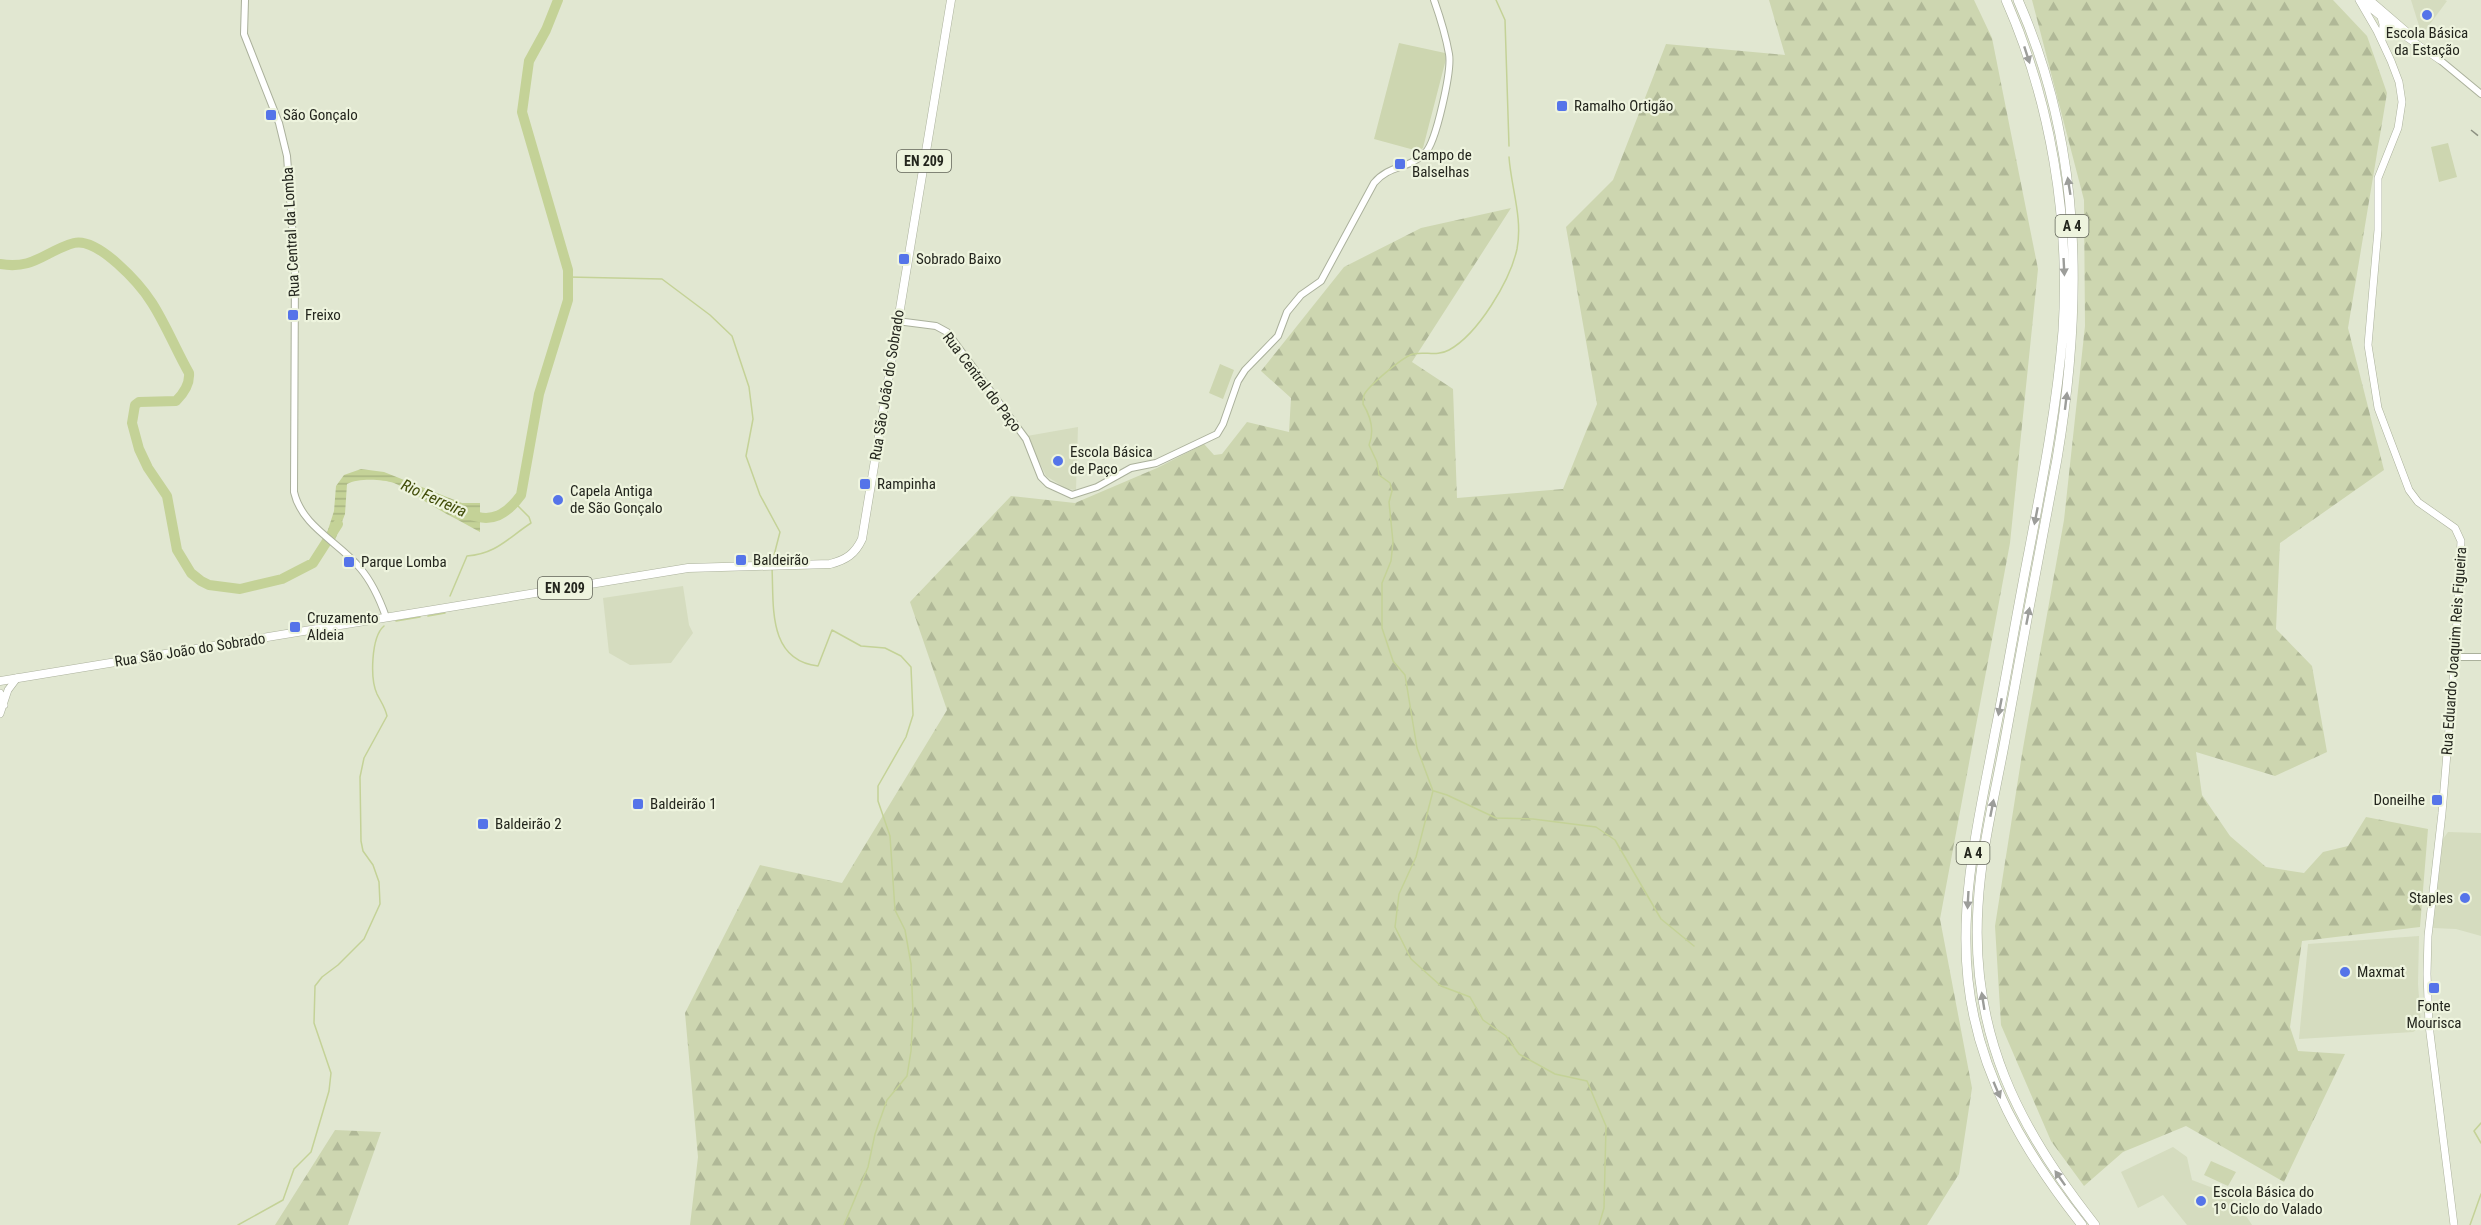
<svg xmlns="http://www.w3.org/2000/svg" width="2481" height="1225" font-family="'Roboto Condensed',sans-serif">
	<defs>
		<pattern id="forest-firs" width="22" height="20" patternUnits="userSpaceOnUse" patternTransform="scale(1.5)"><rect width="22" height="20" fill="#cdd6b0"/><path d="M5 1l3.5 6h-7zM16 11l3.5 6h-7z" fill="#b0b897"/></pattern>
		<pattern id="water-rules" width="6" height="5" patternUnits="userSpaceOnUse" patternTransform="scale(1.5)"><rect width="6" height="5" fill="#c4d297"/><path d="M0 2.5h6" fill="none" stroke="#a8b482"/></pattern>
	</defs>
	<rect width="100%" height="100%" fill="#e1e7d1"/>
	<path fill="#d5dcbf" d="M2411,0H2445L2447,1L2424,32L2420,29Z
		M1078,427L1076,490L1067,489L1046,476L1027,436Z
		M683,586L689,625L693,633L671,663L630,665L609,653L603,598Z
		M2448,832L2481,833V936L2456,929L2433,928L2443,839Z
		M2419,936L2418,984L2421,1024L2418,1029L2413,1032L2299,1039L2308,944Z
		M2173,1147L2187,1157L2192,1180L2226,1193L2241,1208L2252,1225H2187L2163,1195L2138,1208L2121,1172Z"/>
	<path fill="#cdd6b0" d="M1399,43L1445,53L1446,59L1423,148L1418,151L1374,139Z
		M2448,143L2457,177L2439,182L2431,147Z
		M1220,364L1234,370L1223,399L1209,393Z
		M2211,1161L2236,1172L2228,1186L2204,1175Z"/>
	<path fill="url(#forest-firs)" d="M1769,0H1974L1992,38L2038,269L2010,543L1940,919L1972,1088L1959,1174L1927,1225H690L698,1157L685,1013L760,865L842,883L947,710L910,602L1011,496L1075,503L1157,468L1204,444L1214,455L1222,454L1247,422L1289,432L1291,398L1261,371L1344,267L1421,228L1511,208L1412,362L1453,389L1457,498L1563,489L1597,404L1566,227L1613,180L1666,44L1785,55Z
		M2032,0H2333L2367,36L2387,93L2348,328L2384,470L2280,543L2276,629L2312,666L2327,752L2275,776L2196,752L2202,795L2230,836L2266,867L2304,873L2323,852L2348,846L2366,817L2428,829L2420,927L2302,941L2290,1027L2298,1051L2345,1054L2284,1182L2186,1126L2123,1152L2084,1186L2051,1141L2001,1025L1995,926L2023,748L2064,520L2085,326L2084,200Z
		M335,1130L381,1132L348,1225H275Z"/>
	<path fill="url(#water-rules)" d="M361,469L384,472L462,503H480V532C462,522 444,513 426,502C415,495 406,488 394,483C382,479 358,478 347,484L345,514L335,540L327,533L334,511L336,486L344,475Z"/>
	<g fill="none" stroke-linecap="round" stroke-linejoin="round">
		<path stroke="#c4d297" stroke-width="1.5" d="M1496,0L1505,20L1509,146
			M1509,157C1511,187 1523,218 1517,249C1510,281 1478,334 1449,350C1436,357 1426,351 1413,354C1404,356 1368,386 1364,395C1363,398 1363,401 1363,404C1371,417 1375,430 1369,445L1377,462L1379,475L1390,483L1392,491L1389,502L1393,542L1391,561L1382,583V628L1393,661L1405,675L1417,748L1433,791L1416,857L1399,894L1395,927L1411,959L1441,986L1470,997L1483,1020L1506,1036L1519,1054L1555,1074L1587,1081L1606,1126L1604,1208L1599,1225
			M568,277L662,279L710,315L732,336L749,387L753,419L746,456L760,495L780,532L772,563
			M772,568C774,605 767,660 818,666L832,630L861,646L885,648L901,656L911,667L913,715L906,737L878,786V801L890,836L895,910L905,930L911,964L913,1013L911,1051L907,1076L887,1100L875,1134L868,1167L844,1225
			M450,596L467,556C496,554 508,538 531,523L529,517L515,503
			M428,616L445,613
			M396,621L420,617
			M1434,791L1447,795L1496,818L1533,819L1596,827L1615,840L1661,919L1694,946
			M2481,1123L2474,1131L2481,1143
			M238,1225L283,1200L294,1169L311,1152L329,1091L331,1073L314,1023L315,986L322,977L338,965L364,939L380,904L379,882L373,865L363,851L361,841L360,777L364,758L387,716C385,707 381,702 377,694C370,679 371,637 384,626
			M2470,1225L2481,1194"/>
		<path stroke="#c4d297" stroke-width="10" d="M0,264C34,270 45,251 74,243C98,237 140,284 152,303C166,325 176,350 189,373C190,384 184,393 176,401L139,402L135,405L132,423L139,449L148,468L167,496L177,550L191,573L201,581L209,585L240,589L282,579L313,563L338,524
			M469,514C492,524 507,514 521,495L539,394L568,300V270L522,112L529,61L546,30L558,0"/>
		<g stroke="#abb19c" stroke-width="8">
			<path id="tertiary" d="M245,0L244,34L279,123L287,156L295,266L294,492C302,527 339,542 360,568C372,582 380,600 386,617
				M2440,60L2481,94
				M897,321L936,326L947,332L1026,439L1041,477L1048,484L1072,495L1097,487L1131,468L1156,463L1217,434L1223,424L1238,381L1245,370L1278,336L1287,312L1301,295L1321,281L1374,183C1390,164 1408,170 1425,153C1436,143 1452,70 1449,54C1446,37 1440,17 1434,0
				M2455,657H2481"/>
		</g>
		<g stroke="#abb19c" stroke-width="8">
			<path id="secondary" d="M2359,0L2377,31L2391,61L2399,82L2402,102L2398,128L2378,178V230L2368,345L2378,408L2409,490L2418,502L2455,528L2461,541L2455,657L2442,813L2428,936L2427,974L2429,1025L2454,1225
				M2370,0L2413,37
				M2363,2L2405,36L2440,60
				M2381,17L2383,24L2382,40
				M0,693L4,705
				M0,714L8,690L17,678"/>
		</g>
		<g stroke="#abb19c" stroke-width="9">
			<path id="primary" d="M0,681L688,568L830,564C846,560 855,554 862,539L951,0"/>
		</g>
		<g stroke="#abb19c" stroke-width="10">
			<path id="motorway" d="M2006,0C2051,102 2070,219 2063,331C2057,405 2043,478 2029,551C2017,612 2007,673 1995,733C1980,814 1959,897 1968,980C1978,1074 2025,1153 2082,1225
				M2018,0C2083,147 2083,304 2057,459C2039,553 2022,646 2005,740C1995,795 1981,850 1978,906C1970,1033 2018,1128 2095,1225"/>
		</g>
		<use href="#tertiary" stroke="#fff" stroke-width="6"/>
		<use href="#secondary" stroke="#fff" stroke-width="7"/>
		<use href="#primary" stroke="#fff" stroke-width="8"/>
		<use href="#motorway" stroke="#fff" stroke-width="9"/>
		<path stroke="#8b8f80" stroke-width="1.5" stroke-dasharray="9 4.5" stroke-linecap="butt" d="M2471,130L2481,138"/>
	</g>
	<defs><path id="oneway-solid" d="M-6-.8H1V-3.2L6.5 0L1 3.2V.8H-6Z" transform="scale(1.5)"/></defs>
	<g fill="#9c9d9a">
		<use href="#oneway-solid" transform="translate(2027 55) rotate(72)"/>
		<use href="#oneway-solid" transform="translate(2069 186) rotate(-99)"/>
		<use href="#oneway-solid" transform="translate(2064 267) rotate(87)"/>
		<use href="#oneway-solid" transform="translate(2066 401) rotate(-83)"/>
		<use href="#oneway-solid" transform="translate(2036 516) rotate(101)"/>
		<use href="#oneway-solid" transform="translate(2028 616) rotate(-79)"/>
		<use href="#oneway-solid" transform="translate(2000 707) rotate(101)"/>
		<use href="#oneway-solid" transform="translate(1992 808) rotate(-79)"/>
		<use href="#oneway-solid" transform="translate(1968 900) rotate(93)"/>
		<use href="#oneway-solid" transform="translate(1983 1001) rotate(-99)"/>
		<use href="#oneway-solid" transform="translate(1997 1090) rotate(67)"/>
		<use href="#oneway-solid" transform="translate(2060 1178) rotate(-125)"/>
	</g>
	<g fill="#5574e9" stroke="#eef4de" stroke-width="2">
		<circle cx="2427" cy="15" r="6"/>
		<rect x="1556" y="100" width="12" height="12" rx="3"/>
		<rect x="265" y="109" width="12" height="12" rx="3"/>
		<rect x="1394" y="158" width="12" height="12" rx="3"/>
		<rect x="898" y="253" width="12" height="12" rx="3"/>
		<rect x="287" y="309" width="12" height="12" rx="3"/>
		<circle cx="1058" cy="461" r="6"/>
		<rect x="859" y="478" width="12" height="12" rx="3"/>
		<circle cx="558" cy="500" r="6"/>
		<rect x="735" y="554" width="12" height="12" rx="3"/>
		<rect x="343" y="556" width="12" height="12" rx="3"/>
		<rect x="289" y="621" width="12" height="12" rx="3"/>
		<rect x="2431" y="794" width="12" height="12" rx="3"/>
		<rect x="632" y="798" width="12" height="12" rx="3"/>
		<rect x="477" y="818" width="12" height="12" rx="3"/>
		<circle cx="2465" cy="898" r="6"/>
		<circle cx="2345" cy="972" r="6"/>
		<rect x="2428" y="982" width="12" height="12" rx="3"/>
		<circle cx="2201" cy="1201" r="6"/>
	</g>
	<g text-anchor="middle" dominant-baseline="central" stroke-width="4.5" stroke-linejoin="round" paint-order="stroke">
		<g fill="#eef4de" stroke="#616458" stroke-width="1.5">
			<rect x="897" y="150" width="54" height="22" rx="4.5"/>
			<rect x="2055.5" y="215" width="33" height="22" rx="4.5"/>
			<rect x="538" y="577" width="54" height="22" rx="4.5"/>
			<rect x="1956.5" y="842" width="33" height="22" rx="4.5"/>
		</g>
		<g font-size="14" font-weight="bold" fill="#24261e">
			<text x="924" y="161">EN 209</text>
			<text x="2072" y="226">A 4</text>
			<text x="565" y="588">EN 209</text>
			<text x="1973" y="853">A 4</text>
		</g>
		<g font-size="15" fill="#24261e" stroke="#eef4de" text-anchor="start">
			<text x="2427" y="33" text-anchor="middle">Escola Básica<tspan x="2427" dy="17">da Estação</tspan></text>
			<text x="1574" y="106">Ramalho Ortigão</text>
			<text x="283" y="115">São Gonçalo</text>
			<text x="1412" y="155">Campo de<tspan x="1412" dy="17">Balselhas</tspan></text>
			<text x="916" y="259">Sobrado Baixo</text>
			<text x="305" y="315">Freixo</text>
			<text x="1070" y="452">Escola Básica<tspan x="1070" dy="17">de Paço</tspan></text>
			<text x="877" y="484">Rampinha</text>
			<text x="570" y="491">Capela Antiga<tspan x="570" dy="17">de São Gonçalo</tspan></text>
			<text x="753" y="560">Baldeirão</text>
			<text x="361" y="562">Parque Lomba</text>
			<text x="307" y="618">Cruzamento<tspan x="307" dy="17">Aldeia</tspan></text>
			<text x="2425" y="800" text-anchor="end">Doneilhe</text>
			<text x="650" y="804">Baldeirão 1</text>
			<text x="495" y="824">Baldeirão 2</text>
			<text x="2453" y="898" text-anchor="end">Staples</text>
			<text x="2357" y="972">Maxmat</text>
			<text x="2434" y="1006" text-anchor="middle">Fonte<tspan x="2434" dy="17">Mourisca</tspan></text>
			<text x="2213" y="1192">Escola Básica do<tspan x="2213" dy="17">1º Ciclo do Valado</tspan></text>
		</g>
		<g font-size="15" fill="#24261e" stroke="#eef4de">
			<text transform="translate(291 232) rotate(-93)">Rua Central da Lomba</text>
			<text transform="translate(982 382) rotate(53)">Rua Central do Paço</text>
			<text transform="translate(887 385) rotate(-81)">Rua São João do Sobrado</text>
			<text transform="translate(190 650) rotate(-9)">Rua São João do Sobrado</text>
			<text transform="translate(2454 651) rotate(-86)">Rua Eduardo Joaquim Reis Figueira</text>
		</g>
		<g font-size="16" font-style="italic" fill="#404c08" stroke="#eef4de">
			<text transform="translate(434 498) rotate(24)">Rio Ferreira</text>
		</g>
	</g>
</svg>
